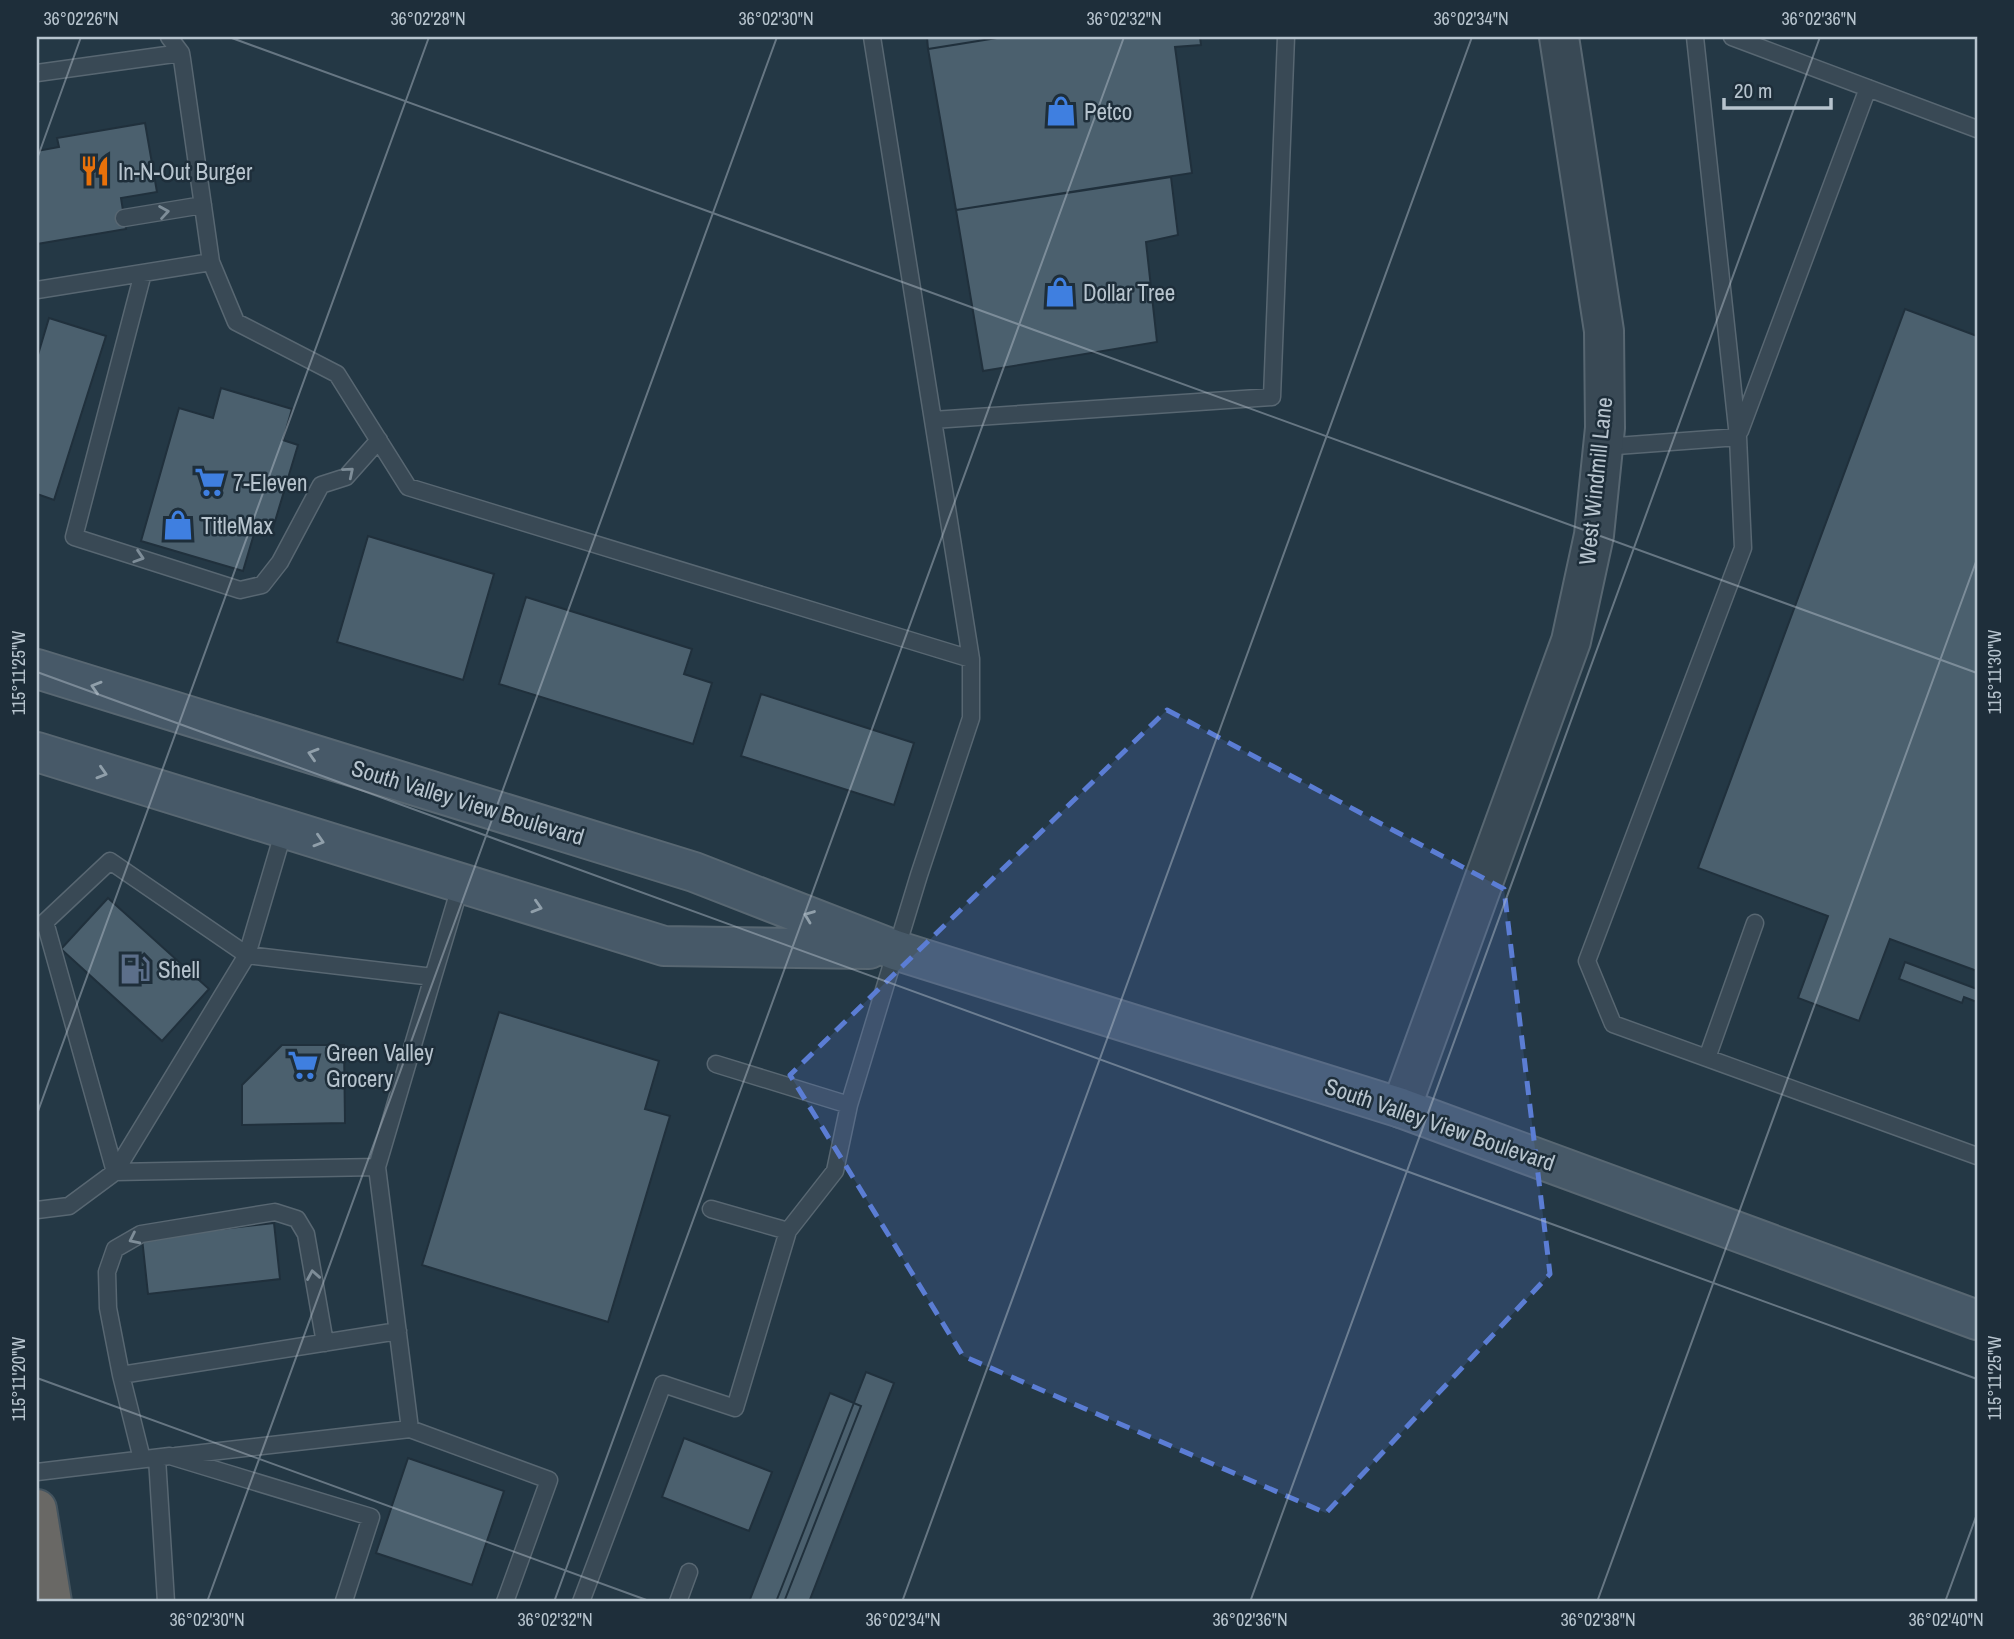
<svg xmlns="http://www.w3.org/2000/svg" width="2014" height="1639" font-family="'Archivo Narrow',sans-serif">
	<rect width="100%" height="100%" fill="#243845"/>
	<path fill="#4b606e" stroke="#20303c" stroke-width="2" d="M927,37H1003L928,49Z
		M1003,37H1200L1201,45L1175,47L1192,173L956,210L928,49Z
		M145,123L157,192L121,198L126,229L37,244V151L59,147L57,138Z
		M1171,177L1178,235L1146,242L1157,342L983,371L956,210Z
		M1905,309L1977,336V971L1890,939L1859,1021L1798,998L1828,916L1698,868Z
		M49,318L106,336L54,500L37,494V358Z
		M221,388L292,409L283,440L298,445L273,528L257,524L243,571L141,541L179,408L213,418Z
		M368,536L494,574L463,680L337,642Z
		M526,597L692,649L684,674L712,683L693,744L499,684Z
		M761,694L914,743L894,805L741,756Z
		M108,898L209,989L162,1041L61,949Z
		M108,898L209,989L162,1041L61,949Z
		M1905,962L1977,989V1002L1964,997L1962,1003L1899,979Z
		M499,1012L659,1061L645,1109L670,1116L608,1322L422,1265Z
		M282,1045H344L345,1123L242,1125V1085Z
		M274,1223L280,1279L148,1294L142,1238Z
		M866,1372L894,1383L809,1602H776Z
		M830,1393L861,1406L784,1602H749Z
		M684,1438L772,1472L749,1531L662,1497Z
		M408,1458L504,1491L472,1585L376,1553Z"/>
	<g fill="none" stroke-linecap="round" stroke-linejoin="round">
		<g stroke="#586772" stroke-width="19">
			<path id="service" d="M169,37L181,53L182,59L211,262L236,322L337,374L408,487L971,659
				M1695,37L1738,437
				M1732,37L1977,129
				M37,73L181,53
				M124,218L203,205
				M143,273L74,537L240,590L262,585L280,562L321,485L346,477L379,440
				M37,290L211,262
				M933,420L1272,397L1286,37
				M1740,431L1868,88
				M1603,447L1738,437L1743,548L1587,961L1613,1024L1977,1156
				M284,830L247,955L433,977L461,884
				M433,977L377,1167L410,1429L549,1480L505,1602
				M1707,1058L1755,923
				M716,1064L849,1105
				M711,1209L788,1231
				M37,1210L69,1206L115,1172L45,922L110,861L247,955L115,1172L377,1167
				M121,1375L398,1331
				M176,1456L410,1429
				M157,1458L166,1602
				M142,1459L121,1375L108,1308L107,1272L115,1249L141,1234L275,1212L297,1219L306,1234L325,1343
				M37,1472L170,1456L371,1517L344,1601
				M581,1602L663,1384L735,1408L788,1231L835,1171L849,1105L919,875L971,718V659L872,37
				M678,1602L689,1572"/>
		</g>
		<g stroke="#586772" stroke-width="42">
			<path id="tertiary" d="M1401,1108L1571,641L1594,535L1605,428L1604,331L1559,37"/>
		</g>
		<g stroke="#586772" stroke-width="42">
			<path id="secondary" d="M37,669L694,872L895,950L1401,1108L1977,1320
				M37,752L664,946L869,949"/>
		</g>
		<g stroke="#44545f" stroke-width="42">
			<path id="trunk" d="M37,1509L52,1602"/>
		</g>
		<use href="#service" stroke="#394955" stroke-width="16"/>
		<use href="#tertiary" stroke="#394955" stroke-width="38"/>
		<use href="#secondary" stroke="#475968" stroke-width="38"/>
		<use href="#trunk" stroke="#696865" stroke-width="38"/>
	</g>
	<defs><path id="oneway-chevron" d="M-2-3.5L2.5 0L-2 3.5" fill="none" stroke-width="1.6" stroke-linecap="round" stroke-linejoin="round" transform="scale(1.75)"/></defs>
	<g stroke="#7e8d98">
		<use href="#oneway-chevron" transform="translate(164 212) rotate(-9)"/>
		<use href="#oneway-chevron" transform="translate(349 472) rotate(-40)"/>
		<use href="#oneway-chevron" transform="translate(139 557) rotate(18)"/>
		<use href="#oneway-chevron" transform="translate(134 1239) rotate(154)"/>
		<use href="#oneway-chevron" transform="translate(313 1275) rotate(-100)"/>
	</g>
	<g stroke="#909faa">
		<use href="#oneway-chevron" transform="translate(96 687) rotate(-163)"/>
		<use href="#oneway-chevron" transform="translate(313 754) rotate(-163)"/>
		<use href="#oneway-chevron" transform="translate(102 773) rotate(17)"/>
		<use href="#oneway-chevron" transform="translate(319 841) rotate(17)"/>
		<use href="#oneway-chevron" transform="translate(537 907) rotate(17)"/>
		<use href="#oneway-chevron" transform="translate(809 916) rotate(-159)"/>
	</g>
	<path fill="#5b7dd4" fill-opacity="0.2" stroke="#5b7dd4" stroke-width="5" stroke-dasharray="14 9" stroke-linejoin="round" d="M1167,710L1504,889L1550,1274L1326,1513L963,1356L790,1075Z"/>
	<path fill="none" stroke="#b7c4ce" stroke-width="2" stroke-opacity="0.45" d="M229,37L1977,673M37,159L81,37M37,672L1977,1379M37,1114L429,37M37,1378L652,1602M207,1602L777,37M554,1602L1124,37M902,1602L1472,37M1250,1602L1820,37M1597,1602L1977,559M1945,1602L1977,1514"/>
	<defs>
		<g id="shop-bare" transform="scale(2.415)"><path d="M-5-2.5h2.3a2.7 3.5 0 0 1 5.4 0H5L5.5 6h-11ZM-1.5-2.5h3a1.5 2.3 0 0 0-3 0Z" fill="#3f7fe0" stroke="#1e2e3a" stroke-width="2.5" paint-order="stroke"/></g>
		<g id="restaurant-bare" transform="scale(2.415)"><path d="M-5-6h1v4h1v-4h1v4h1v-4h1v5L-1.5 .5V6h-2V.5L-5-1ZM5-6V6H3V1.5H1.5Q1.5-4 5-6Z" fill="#e8710a" stroke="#1e2e3a" stroke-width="2.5" paint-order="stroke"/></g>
		<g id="supermarket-bare" transform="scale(2.415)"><path d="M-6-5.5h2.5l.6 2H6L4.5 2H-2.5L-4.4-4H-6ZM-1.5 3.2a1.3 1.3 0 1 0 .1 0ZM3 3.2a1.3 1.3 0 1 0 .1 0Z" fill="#3f7fe0" stroke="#1e2e3a" stroke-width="2.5" paint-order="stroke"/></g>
		<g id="fuel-bare" transform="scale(2.415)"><path d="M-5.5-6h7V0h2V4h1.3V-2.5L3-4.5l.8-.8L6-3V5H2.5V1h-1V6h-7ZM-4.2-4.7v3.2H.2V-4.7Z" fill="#5c6f8a" stroke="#1e2e3a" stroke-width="2.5" paint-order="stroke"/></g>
	</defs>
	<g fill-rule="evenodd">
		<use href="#shop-bare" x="1061" y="111"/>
		<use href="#restaurant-bare" x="95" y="171"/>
		<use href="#shop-bare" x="1060" y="292"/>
		<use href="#supermarket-bare" x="210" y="482"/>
		<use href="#shop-bare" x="178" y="525"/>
		<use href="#fuel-bare" x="135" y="969"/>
		<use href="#supermarket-bare" x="303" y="1065"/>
	</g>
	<g text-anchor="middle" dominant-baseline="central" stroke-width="5" stroke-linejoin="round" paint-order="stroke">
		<g font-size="23" fill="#b7c4ce" stroke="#1e2e3a" text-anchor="start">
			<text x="1084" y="111">Petco</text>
			<text x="118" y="171">In-N-Out Burger</text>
			<text x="1083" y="292">Dollar Tree</text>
			<text x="233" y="482">7-Eleven</text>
			<text x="201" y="525">TitleMax</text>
			<text x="158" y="969">Shell</text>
			<text x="326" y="1052">Green Valley<tspan x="326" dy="26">Grocery</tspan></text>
		</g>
		<g font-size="23" fill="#b7c4ce" stroke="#1e2e3a">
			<text transform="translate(1595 481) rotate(-84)">West Windmill Lane</text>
			<text transform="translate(468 802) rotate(17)">South Valley View Boulevard</text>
			<text transform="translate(1440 1124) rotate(19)">South Valley View Boulevard</text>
		</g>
	</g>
	<rect width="2014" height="1639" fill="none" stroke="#1e2e3a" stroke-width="77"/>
	<path d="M1724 98v10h107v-10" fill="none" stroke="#b7c4ce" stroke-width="3.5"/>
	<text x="1734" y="98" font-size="21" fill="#b7c4ce" stroke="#1e2e3a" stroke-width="5" paint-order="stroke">20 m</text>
	<rect x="38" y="38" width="1938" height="1562" fill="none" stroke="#b7c4ce" stroke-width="2.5"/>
	<g font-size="18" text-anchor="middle" fill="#b7c4ce">
		<text x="81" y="25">36°02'26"N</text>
		<text x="428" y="25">36°02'28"N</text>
		<text x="776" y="25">36°02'30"N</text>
		<text x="1124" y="25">36°02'32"N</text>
		<text x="1471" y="25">36°02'34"N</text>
		<text x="1819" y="25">36°02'36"N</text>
		<text transform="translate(1995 672) rotate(-90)" y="6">115°11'30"W</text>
		<text transform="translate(19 673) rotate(-90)" y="6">115°11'25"W</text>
		<text transform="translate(1995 1378) rotate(-90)" y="6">115°11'25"W</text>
		<text transform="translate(19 1379) rotate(-90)" y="6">115°11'20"W</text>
		<text x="207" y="1626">36°02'30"N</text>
		<text x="555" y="1626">36°02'32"N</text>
		<text x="903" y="1626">36°02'34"N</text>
		<text x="1250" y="1626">36°02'36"N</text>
		<text x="1598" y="1626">36°02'38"N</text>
		<text x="1946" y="1626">36°02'40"N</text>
	</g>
</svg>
